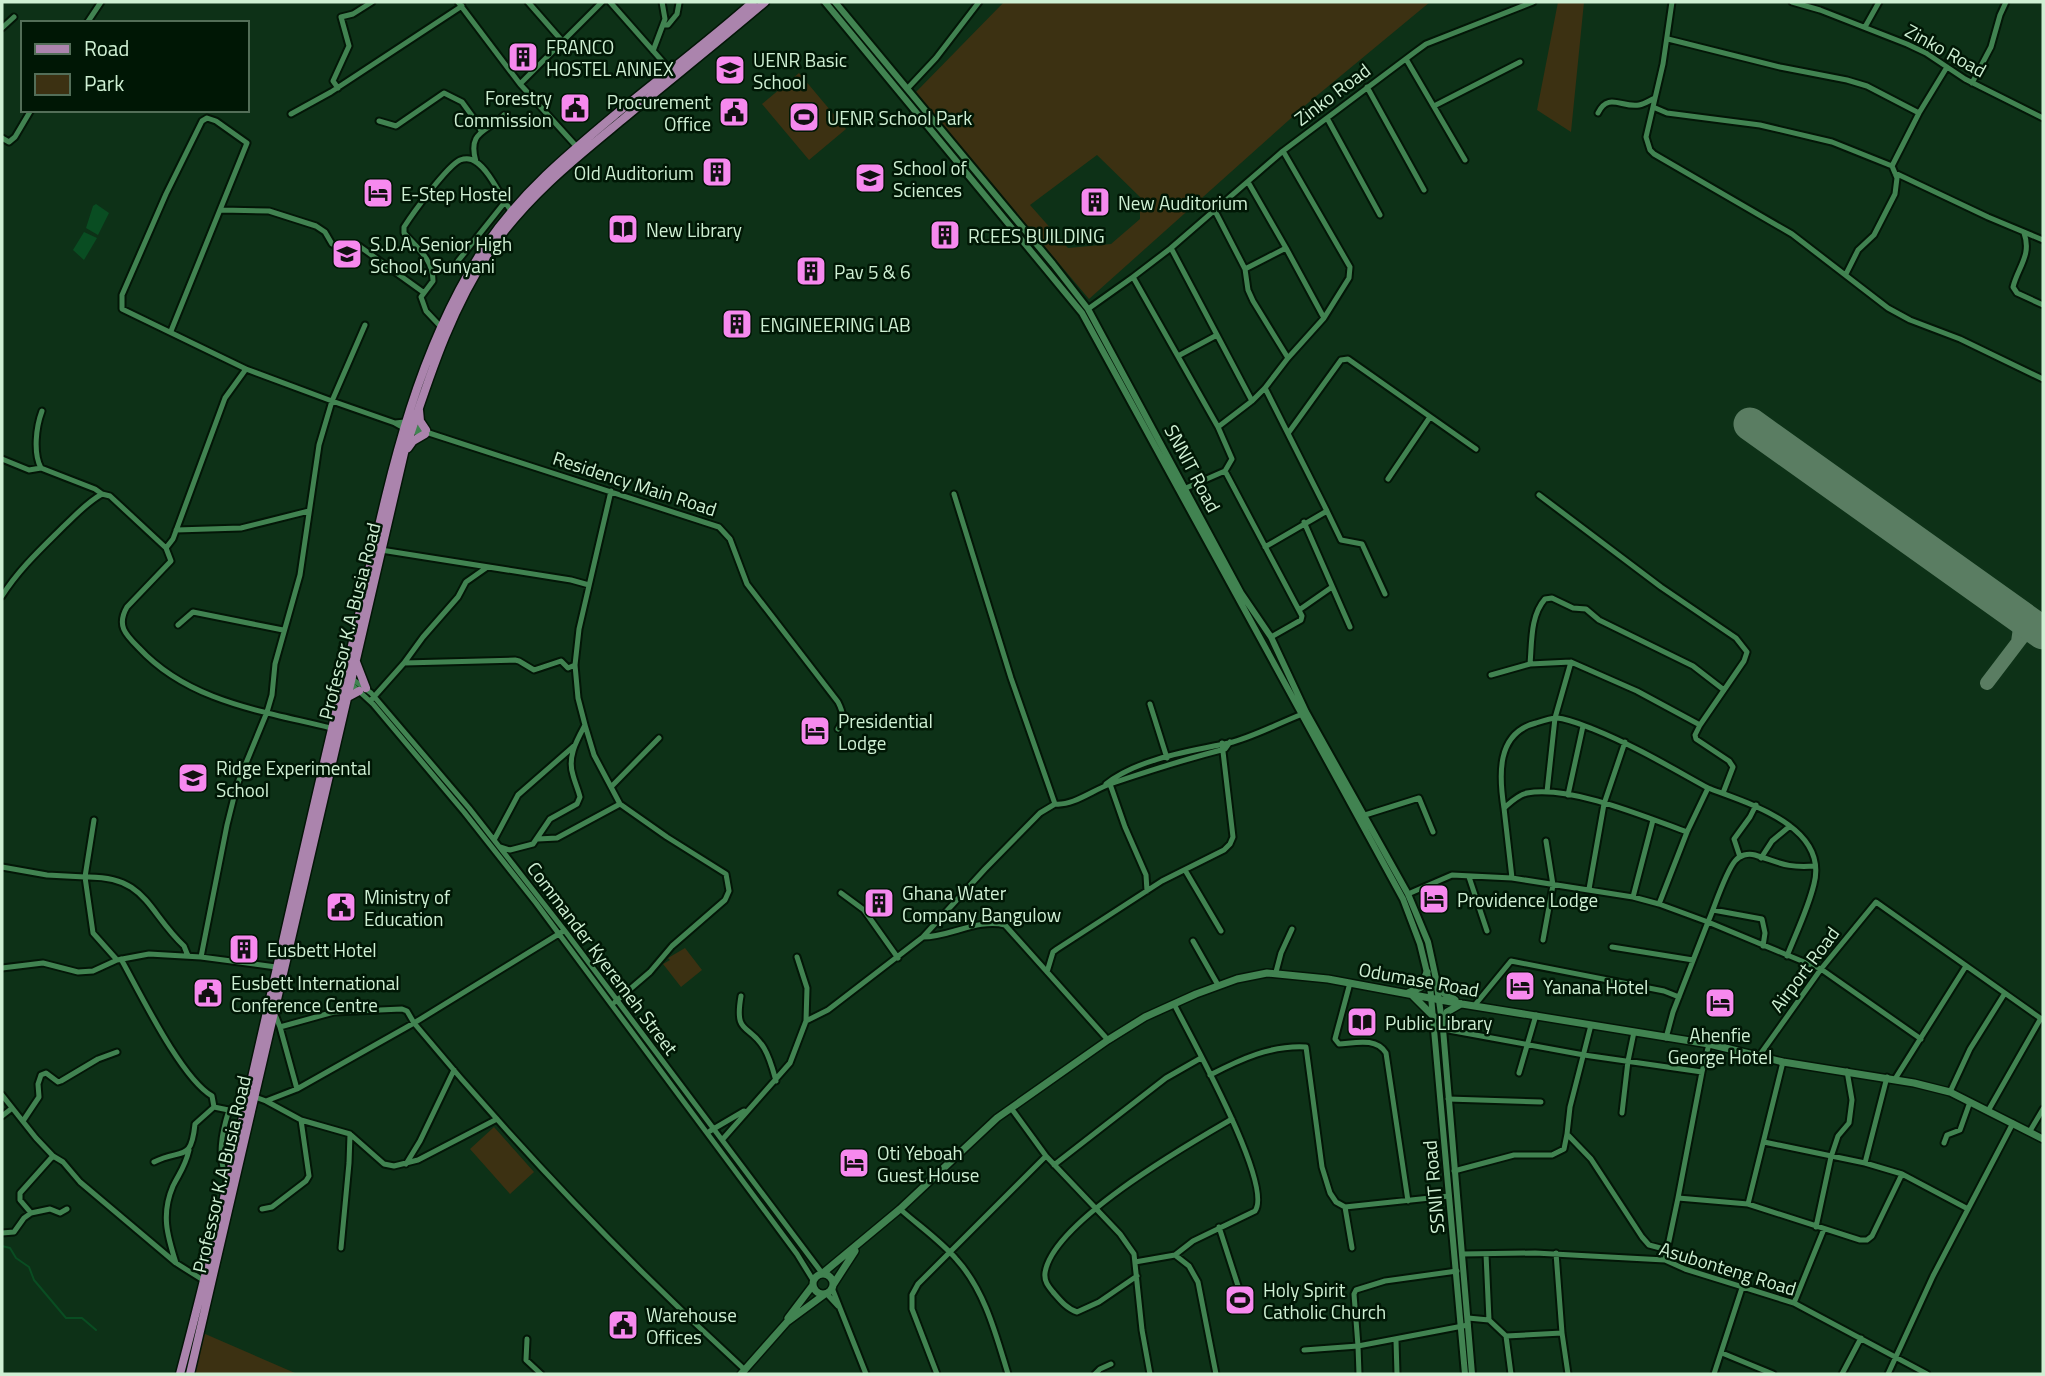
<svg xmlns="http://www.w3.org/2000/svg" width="2045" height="1376" font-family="'Titillium Web',sans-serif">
	<rect width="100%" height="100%" fill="#0d3117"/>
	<path fill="#3c3112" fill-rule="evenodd" d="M1004,2H1430L1308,103L1089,299L915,93ZM1097,155L1140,197V219L1111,244L1068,248L1030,205Z
		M1558,2H1584L1571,132L1537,110Z
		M799,73L846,129L809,160L762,104Z
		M685,948L702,970L681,987L663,964L670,960L668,958Z
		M494,1127L534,1172L510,1194L470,1149Z
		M196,1330L295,1373V1374H186Z"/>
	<path fill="#094d22" d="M96,204L109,213L98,235L86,228L93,206Z
		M84,232L97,238L84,260L73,250Z"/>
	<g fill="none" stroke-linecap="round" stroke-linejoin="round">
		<path stroke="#094d22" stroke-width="2" d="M2,1246L10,1248L16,1258L29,1267L34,1280L66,1318H82L96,1330"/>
		<path stroke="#5a7d62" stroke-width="14" d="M2012,611L2020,628L2018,642
			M1987,683L2022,637L2026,635H2043"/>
		<path stroke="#5a7d62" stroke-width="33" d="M1750,424L2043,633"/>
		<g stroke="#031607" stroke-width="9">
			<path id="minor" d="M458,2L520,84L576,146
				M528,2L563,42
				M610,2L670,70
				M1672,2L1663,64L1646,137L1650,150L1654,154L1792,234L1888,308L1910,320L1960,339L2043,379
				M1792,2L1820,10L1907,44L1926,53L1965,79L2043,118
				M87,23L101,2
				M664,25H668L677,14L679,3
				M1865,27L1879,2
				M2,28L14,17
				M1668,39L1780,67L1847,80L1867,86L1919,113
				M653,51L665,19L662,2
				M1406,59L1465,160
				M1972,83L1991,47L2000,15L2006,2
				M520,84L602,2
				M1367,87L1424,190
				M338,88L333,81L349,46L341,17L353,14L372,2
				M907,89L936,58L979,2
				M1434,106L1520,62
				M1653,107L1667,113L1760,125L1832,142L1892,166L1897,178L1895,194L1874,235L1858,250L1846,274
				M1598,113C1608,92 1622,108 1639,105C1645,104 1650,100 1655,98
				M291,114L331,92L462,6
				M1327,118L1380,215
				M379,121L396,126L444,93L462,102L478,124L481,131
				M2,138L9,142L15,137L31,110
				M1283,151L1350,267L1349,278L1324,318
				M476,162C467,130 487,133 504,115
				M1892,166L1919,113L1947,67
				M1895,173L1988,217L2043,240
				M221,210L269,211L316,226L325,232L332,244L339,247L359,246L423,292
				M1215,211L1245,269L1248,290L1253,301L1288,358L1265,388L1252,401
				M2024,233C2032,255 2018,267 2013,287L2017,293L2043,305
				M1171,248L1283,151L1415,52L1426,44L1533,2
				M1286,248L1324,318L1288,358
				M458,261L505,202
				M1245,269L1286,248L1248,182
				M1133,277L1171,248L1252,401L1218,427
				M1088,309L1133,277L1218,427L1232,459L1225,471L1186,488
				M442,328L426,311L421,297L433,281C433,259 417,248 404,233V227C413,213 447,166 460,160C466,158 471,158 476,162C489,170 501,197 511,211
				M171,331L247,143L216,121L207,118L202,121L166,194L122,295V309L246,369
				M1178,356L1217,335
				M395,423L405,422L429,433L719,527L730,539L747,584L838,702C843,712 845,719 838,729
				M1289,432L1341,360L1348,359L1476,449
				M2,459L29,470L41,468L95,489L102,494
				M41,468C33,453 36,427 42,411
				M1225,471L1302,616L1301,620L1271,637
				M1388,479L1430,417
				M611,491L579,629L575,665L578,698L585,725L594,755L620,804L667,837L726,874L729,891L725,900L672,946L650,972L615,1002
				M954,494L1011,678L1055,804C1073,806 1093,790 1110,784C1148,771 1186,759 1225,749L1230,742
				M1539,495L1661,587L1736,638L1747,652L1744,661L1700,725
				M1327,511L1341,540L1362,544L1385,594
				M1304,522L1350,627
				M176,530L241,528L309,511
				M1265,547L1327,511L1265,388
				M381,550L571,580L589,585
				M2,596C19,569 42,548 64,526C77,514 86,503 102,494L110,496L166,548
				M1299,610L1332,587
				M178,625L193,612L283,630
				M404,663L423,637L458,597L466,582L486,568
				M1530,664C1532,643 1530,616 1545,599L1552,598L1573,608L1586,609L1599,620L1693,666L1724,690
				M1491,675L1530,664L1571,662
				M351,678L371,693L469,808L565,931L822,1273
				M350,683L373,704L464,812L536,903L797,1254L813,1280
				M372,699L404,663L515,660L519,661L534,670L561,661L568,668L575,665
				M1150,704L1167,758
				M331,728C263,711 189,702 139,648C126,635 116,626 127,607L171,561L166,548L173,539L225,398L246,369L332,401L365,325
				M1106,784C1137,759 1190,751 1229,743C1253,737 1277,724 1300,715
				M1110,784L1125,827L1146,875L1147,891
				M611,787L659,738
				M1547,792L1555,718L1571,662L1637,691L1700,725L1695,735L1696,739L1729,761L1733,767L1723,793
				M1568,795L1583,726
				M1504,808C1499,776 1496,733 1536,723C1542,721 1551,718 1557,718C1569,719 1582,725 1593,729C1633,745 1670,767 1708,788
				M1365,815L1419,798L1433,832
				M94,820L85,877C146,875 147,911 184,946L188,956
				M538,839L557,838L620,804
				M494,840L518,795L574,746
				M500,847L510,850L533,844L550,819L577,804L580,797C578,789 575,783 573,775C567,757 577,740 585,725
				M1740,857L1734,839L1750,817L1756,805
				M1761,858L1772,841L1790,826
				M1815,866C1786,868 1781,863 1755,855C1748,853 1740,855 1735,861C1725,873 1715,906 1708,922L1821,969L1921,1039
				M2,867L47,875L85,877L93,933L117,960
				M1185,870L1221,931
				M1469,877L1487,931
				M1512,878L1504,808C1511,802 1518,795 1527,793C1570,785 1646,817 1687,832
				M1589,889L1604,804L1625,742
				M841,893L864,910L898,958
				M1408,894L1452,875L1512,878L1633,897L1659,904L1708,922L1673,1012L1666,1038
				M1633,897L1653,820
				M1659,904L1687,832L1708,788C1747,803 1829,826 1814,884C1808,909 1796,933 1787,956
				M1713,910L1762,919L1765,933L1763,946
				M923,937C950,937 978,918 1005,925L1108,1040
				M1543,940L1553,885L1546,841
				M1193,941L1218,985
				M1612,947L1693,960
				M201,957L227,825L237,785L267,712L272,695L275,664L300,575L319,445L332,401L395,423L411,432L429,433
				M121,959C140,993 181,1078 212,1096L214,1107L243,1113
				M2,968L43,963L78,972L93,971L117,960L149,954L201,957L276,967
				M1047,972L1053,952L1057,949L1162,881L1224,850L1230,844L1233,837L1222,743
				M1276,972L1281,953L1292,929
				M1350,983L1335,1039L1339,1044C1355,1043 1376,1037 1386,1053L1408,1201
				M741,996C734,1036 749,1023 764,1048C770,1058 773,1070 776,1081
				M1174,1004C1190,1036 1274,1185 1255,1211L1193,1241L1175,1255
				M1474,1006L1511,961L1664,991L1679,997
				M272,1015L276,1017L280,1027L334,1012L402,1009L407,1011L414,1023L562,932
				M806,1021L828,1010L923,937L985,869L1040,813L1055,804
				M1591,1025L1570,1107L1567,1134L1591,1159L1642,1237L1649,1245L1668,1250
				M280,1027L297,1089
				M1443,1029L1584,1055L1702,1072
				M1759,1056L1821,969L1876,902L2043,1020
				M1519,1073L1536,1015
				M1210,1075C1241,1059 1271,1045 1306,1047L1322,1167L1330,1193L1336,1202L1345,1207L1449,1196
				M1895,1079L1966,966
				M1950,1092L1970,1049L2005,993
				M2,1095L36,1138L53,1156L63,1162L80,1182L176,1263L203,1280
				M255,1097L266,1101L297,1089L414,1023C516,1146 627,1262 745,1370
				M1448,1099L1541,1102
				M266,1101L301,1120L350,1134L384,1164L394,1166L418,1160L497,1119
				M1011,1108L1046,1156L1120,1234L1134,1254L1142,1330L1150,1374
				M1988,1111L2041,1018
				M1622,1113L1628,1061L1634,1032
				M2,1116L11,1109
				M23,1121L39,1097L38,1084L41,1075L46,1073L58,1082L61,1081L98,1059L117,1052
				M710,1131L744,1111
				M2030,1131L2043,1109
				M722,1140L790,1063L806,1021L807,988L797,957
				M1764,1142L1865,1163L1902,1174L1968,1209
				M1944,1143L1947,1135L1960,1130L1970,1102
				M53,1156L20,1193V1200L31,1213L50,1209L60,1213L67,1209
				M154,1162C182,1148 191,1163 195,1124L214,1107
				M1865,1163L1887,1077
				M406,1164L420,1141L454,1070
				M1054,1165L1166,1078L1201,1058
				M1454,1171L1514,1155H1552L1564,1149L1567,1134
				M228,1180C216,1159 222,1132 229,1110
				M1678,1198L1702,1072L1709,1044
				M1748,1204L1860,1240H1867L1872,1236L1902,1174
				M1345,1207L1352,1248
				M262,1209L272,1207L306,1181L309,1176L301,1120
				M900,1209C919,1226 941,1241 957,1260C985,1291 996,1335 1008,1374
				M1219,1227L1239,1289
				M1816,1227L1831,1157L1838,1136L1849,1123L1852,1100L1847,1071
				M2,1233L14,1232L24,1218L31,1213
				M341,1248L349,1163L350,1134
				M1556,1253L1562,1333L1568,1374
				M1462,1254L1535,1253L1665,1260L1685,1269L1794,1303L1927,1374
				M1486,1254L1489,1320
				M1665,1260L1678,1198L1748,1204L1783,1062
				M1135,1262L1175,1255L1189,1266L1198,1282L1216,1374
				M176,1263C167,1235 161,1214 173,1186C180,1172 185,1167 189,1150
				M1137,1276L1099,1302L1077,1312C1067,1309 1060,1300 1053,1292C1048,1286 1044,1281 1045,1273C1052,1222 1189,1144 1232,1119
				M832,1288L866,1374
				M826,1293L838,1306
				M1794,1303L1824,1229
				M1468,1318L1489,1320L1506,1336L1562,1333
				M1506,1336L1511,1374
				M527,1339L526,1360L541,1374
				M1396,1340L1397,1374
				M1358,1346L1354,1294L1356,1290L1385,1281L1457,1271
				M1304,1350L1358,1346
				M1722,1353L1773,1374
				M937,1374L912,1309V1295L918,1284L1046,1156
				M1095,1374L1100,1369L1111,1364
				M1359,1374L1358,1346L1468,1325
				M1714,1374L1742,1288
				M1842,1374L1861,1338
				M1888,1374L1933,1276L2013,1123"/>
		</g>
		<g stroke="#031607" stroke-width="10">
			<path id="tertiary" d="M825,2L1082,313L1403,899L1420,944L1430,985L1465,1374
				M835,2L1053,264L1088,309L1241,593L1271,637L1306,712L1408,894L1428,942L1436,979L1443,1029L1472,1374"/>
		</g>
		<g stroke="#031607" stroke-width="10">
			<path id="secondary" d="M1436,979L1444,993L1455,1000
				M1408,993L1421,987L1427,972
				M1413,996L1434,1017
				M1442,1025L1447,1012L1461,1004
				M823,1273L900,1209L997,1118L1108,1040L1145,1017L1196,994L1237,979L1267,973L1328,979L1462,1004L1709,1044L1783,1062L1914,1083L1950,1092L2043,1139
				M813 1284a10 10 0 1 1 20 0a10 10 0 1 1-20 0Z
				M833,1285L855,1251
				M788,1318L813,1285
				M741,1374L787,1322L825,1294"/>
		</g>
		<g stroke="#031607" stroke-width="11">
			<path id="primary" d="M419,410L420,421L426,430
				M408,448L413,441L425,434
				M356,662L366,688
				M346,698L359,691
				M180,1374C241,1143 288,908 345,675C381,529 401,373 486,245C521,193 568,154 616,114C661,77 709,41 753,2
				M190,1374L404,453C428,381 450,308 494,245C529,195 576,158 622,120C670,80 718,42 765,2"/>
		</g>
		<use href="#minor" stroke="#418351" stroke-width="5"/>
		<use href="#tertiary" stroke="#418351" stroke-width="6"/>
		<use href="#secondary" stroke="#418351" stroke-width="7"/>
		<use href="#primary" stroke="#ab84ad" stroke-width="8"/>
	</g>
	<defs>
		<g id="building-square" transform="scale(1.575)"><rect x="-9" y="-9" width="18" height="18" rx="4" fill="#f689ee" stroke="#001705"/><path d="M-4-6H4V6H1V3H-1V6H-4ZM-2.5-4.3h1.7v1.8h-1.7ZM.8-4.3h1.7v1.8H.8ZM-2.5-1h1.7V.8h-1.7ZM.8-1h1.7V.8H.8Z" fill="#111"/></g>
		<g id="school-square" transform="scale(1.575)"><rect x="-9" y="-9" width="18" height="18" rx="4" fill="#f689ee" stroke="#001705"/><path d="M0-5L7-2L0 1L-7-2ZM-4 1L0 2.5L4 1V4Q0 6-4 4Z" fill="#111"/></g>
		<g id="civic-square" transform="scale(1.575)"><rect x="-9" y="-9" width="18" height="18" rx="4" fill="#f689ee" stroke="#001705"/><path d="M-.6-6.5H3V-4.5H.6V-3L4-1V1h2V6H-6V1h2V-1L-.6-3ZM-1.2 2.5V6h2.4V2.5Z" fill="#111"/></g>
		<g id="stadium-square" transform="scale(1.575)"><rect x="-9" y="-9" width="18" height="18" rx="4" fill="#f689ee" stroke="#001705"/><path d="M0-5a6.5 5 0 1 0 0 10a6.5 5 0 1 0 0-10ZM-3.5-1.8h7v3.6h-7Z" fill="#111"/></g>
		<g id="university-square" transform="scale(1.575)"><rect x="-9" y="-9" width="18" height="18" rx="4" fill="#f689ee" stroke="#001705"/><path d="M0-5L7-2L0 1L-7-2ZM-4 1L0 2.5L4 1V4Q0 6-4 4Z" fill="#111"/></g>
		<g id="hotel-square" transform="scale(1.575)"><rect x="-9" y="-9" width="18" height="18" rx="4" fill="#f689ee" stroke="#001705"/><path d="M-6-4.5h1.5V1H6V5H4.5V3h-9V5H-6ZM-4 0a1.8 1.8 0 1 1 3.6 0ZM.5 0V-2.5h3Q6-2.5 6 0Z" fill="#111"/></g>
		<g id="library-square" transform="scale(1.575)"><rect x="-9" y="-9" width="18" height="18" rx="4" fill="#f689ee" stroke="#001705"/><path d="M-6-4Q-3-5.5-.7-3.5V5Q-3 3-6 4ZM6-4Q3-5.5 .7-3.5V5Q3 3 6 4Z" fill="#111"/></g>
	</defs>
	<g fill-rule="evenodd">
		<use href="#building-square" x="523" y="57"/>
		<use href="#school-square" x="730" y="70"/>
		<use href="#civic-square" x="575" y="108"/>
		<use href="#civic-square" x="734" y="112"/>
		<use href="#stadium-square" x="804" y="117"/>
		<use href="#building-square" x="717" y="172"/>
		<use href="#university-square" x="870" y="178"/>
		<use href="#hotel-square" x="378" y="193"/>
		<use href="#building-square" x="1095" y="202"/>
		<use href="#library-square" x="623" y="229"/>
		<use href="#building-square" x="945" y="235"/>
		<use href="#school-square" x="347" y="254"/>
		<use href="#building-square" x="811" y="271"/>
		<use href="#building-square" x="737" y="324"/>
		<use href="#hotel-square" x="815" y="731"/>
		<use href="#school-square" x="193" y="778"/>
		<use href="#hotel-square" x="1434" y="899"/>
		<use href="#building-square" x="879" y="903"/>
		<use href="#civic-square" x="341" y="907"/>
		<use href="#building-square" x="244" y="949"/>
		<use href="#hotel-square" x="1520" y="986"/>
		<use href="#civic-square" x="208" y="993"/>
		<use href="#hotel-square" x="1720" y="1003"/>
		<use href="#library-square" x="1362" y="1022"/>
		<use href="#hotel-square" x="854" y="1163"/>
		<use href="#stadium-square" x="1240" y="1300"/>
		<use href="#civic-square" x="623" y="1325"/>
	</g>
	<g text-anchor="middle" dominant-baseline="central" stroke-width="5" stroke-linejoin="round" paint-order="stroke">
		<g font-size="19" fill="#cff0d4" stroke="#001705" text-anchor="start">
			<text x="546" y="46">FRANCO<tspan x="546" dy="22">HOSTEL ANNEX</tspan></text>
			<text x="753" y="59">UENR Basic<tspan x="753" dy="22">School</tspan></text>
			<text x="552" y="97" text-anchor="end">Forestry<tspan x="552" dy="22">Commission</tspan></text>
			<text x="711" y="101" text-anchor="end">Procurement<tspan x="711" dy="22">Office</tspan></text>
			<text x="827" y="117">UENR School Park</text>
			<text x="893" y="167">School of<tspan x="893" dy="22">Sciences</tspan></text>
			<text x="694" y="172" text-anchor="end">Old Auditorium</text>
			<text x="401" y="193">E-Step Hostel</text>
			<text x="1118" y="202">New Auditorium</text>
			<text x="646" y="229">New Library</text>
			<text x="968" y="235">RCEES BUILDING</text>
			<text x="370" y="243">S.D.A. Senior High<tspan x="370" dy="22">School, Sunyani</tspan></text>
			<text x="834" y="271">Pav 5 &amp; 6</text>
			<text x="760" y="324">ENGINEERING LAB</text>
			<text x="838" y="720">Presidential<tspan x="838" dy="22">Lodge</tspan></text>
			<text x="216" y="767">Ridge Experimental<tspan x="216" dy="22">School</tspan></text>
			<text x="902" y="892">Ghana Water<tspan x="902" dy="22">Company Bangulow</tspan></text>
			<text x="364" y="896">Ministry of<tspan x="364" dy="22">Education</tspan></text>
			<text x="1457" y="899">Providence Lodge</text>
			<text x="267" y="949">Eusbett Hotel</text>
			<text x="231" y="982">Eusbett International<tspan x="231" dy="22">Conference Centre</tspan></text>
			<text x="1543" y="986">Yanana Hotel</text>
			<text x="1385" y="1022">Public Library</text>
			<text x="1720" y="1034" text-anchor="middle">Ahenfie<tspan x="1720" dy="22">George Hotel</tspan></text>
			<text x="877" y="1152">Oti Yeboah<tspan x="877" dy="22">Guest House</tspan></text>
			<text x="1263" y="1289">Holy Spirit<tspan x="1263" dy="22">Catholic Church</tspan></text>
			<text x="646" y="1314">Warehouse<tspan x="646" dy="22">Offices</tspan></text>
		</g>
		<g font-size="19" fill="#cff0d4" stroke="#001705">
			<text transform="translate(1946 50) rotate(29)">Zinko Road</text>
			<text transform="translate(1332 94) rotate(-37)">Zinko Road</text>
			<text transform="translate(1193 468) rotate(62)">SNNIT Road</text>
			<text transform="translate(635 483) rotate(18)">Residency Main Road</text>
			<text transform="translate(349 621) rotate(-76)">Professor K.A Busia Road</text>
			<text transform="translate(603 958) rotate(53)">Commander Kyeremeh Street</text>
			<text transform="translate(1804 969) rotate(-53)">Airport Road</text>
			<text transform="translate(1419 979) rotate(10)">Odumase Road</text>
			<text transform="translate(221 1174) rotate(-77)">Professor K.A Busia Road</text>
			<text transform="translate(1433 1187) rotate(-95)">SSNIT Road</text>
			<text transform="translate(1728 1268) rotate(17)">Asubonteng Road</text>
		</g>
	</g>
	<rect width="2045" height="1376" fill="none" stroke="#cff0d4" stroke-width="7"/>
	<rect x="21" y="21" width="228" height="91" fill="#001705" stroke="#536e58" stroke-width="2"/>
	<rect x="35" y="44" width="35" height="10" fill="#ab84ad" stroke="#536e58" stroke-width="2"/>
	<text x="84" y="56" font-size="21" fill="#cff0d4">Road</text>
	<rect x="35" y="74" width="35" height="21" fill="#3c3112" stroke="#536e58" stroke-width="2"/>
	<text x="84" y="91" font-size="21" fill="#cff0d4">Park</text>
</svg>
